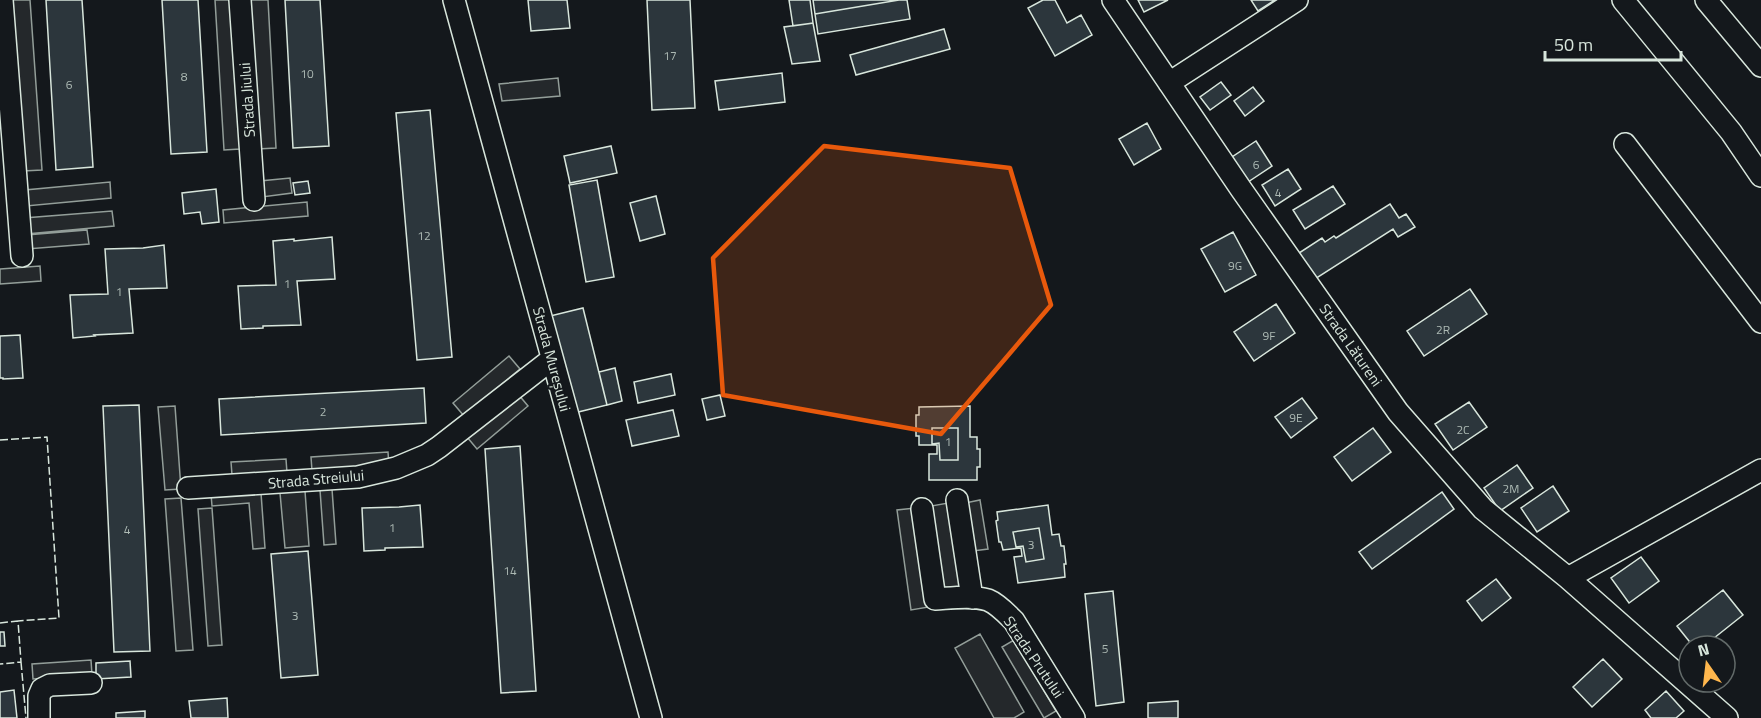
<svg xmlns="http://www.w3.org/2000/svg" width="1761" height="718" font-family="'Titillium Web',sans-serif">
	<rect width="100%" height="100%" fill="#14181c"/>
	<path fill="#24282b" stroke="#939e99" stroke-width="1.5" d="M11,0H30L42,170L23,171Z
		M215,0H230L240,149L224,150Z
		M248,0H268L276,148L257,149Z
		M558,78L560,96L502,101L499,84Z
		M290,178L292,193L262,197L260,181Z
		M110,182L111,198L26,206L25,190Z
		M307,202L308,216L224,223L223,210Z
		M112,211L114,226L26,234L24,218Z
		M87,230L89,244L27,249L26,235Z
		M40,266L41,281L0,284V269Z
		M509,356L520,369L464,416L453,403Z
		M518,394L528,406L477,449L467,437Z
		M175,406L181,489L165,490L158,407Z
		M388,452L389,466L312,471L311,457Z
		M286,459L287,473L232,475L231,462Z
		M332,489L336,544L324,545L320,490Z
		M305,491L309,546L285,548L280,493Z
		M261,493L265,548L253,549L249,503L212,506L211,494Z
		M181,498L193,650L176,651L165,499Z
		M980,500L988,549L973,551L965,503Z
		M948,503L961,589L944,592L931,506Z
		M212,508L222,645L208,646L198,509Z
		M915,508L929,607L911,610L897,510Z
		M980,634L1024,712L1014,718H994L955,648Z
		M1014,640L1056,711L1044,718L1002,647Z
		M91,660L92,675L33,679L32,664Z"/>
	<path fill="#2c363c" stroke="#d8e6dc" stroke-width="1.5" d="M46,0H82L93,167L56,170Z
		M162,0H198L207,152L171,154Z
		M285,0H320L329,146L293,148Z
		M528,0H567L570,28L531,31Z
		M647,0H690L695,108L652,110Z
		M789,0H810L813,23L793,26Z
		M813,0H899L815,14Z
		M899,0H907L910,19L818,34L815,14Z
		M1043,0H1055L1067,23L1081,15L1092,35L1055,56L1028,8Z
		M1138,0H1168L1144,12Z
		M1251,0H1275L1258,11Z
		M813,23L820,61L792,64L784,27Z
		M944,29L950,49L856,75L850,55Z
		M782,73L785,102L719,110L715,81Z
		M1221,82L1231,95L1210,110L1200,97Z
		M1253,87L1264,101L1245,116L1234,101Z
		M430,110L452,357L417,360L396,113Z
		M1147,123L1161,149L1134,165L1119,139Z
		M1256,141L1272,166L1248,182L1232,157Z
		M611,146L617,173L570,183L564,156Z
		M1288,169L1301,189L1275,206L1262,185Z
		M597,180L614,277L586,282L569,185Z
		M308,181L310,193L295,195L293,183Z
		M1333,186L1345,204L1305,229L1293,210Z
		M216,189L219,222L202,224L200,212L184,214L182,193Z
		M656,196L665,234L640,241L630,203Z
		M1390,204L1399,218L1406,214L1415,227L1398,237L1393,229L1315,279L1299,253L1322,238L1325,242L1334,236L1336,238Z
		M1233,232L1256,275L1225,292L1201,249Z
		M332,237L335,279L297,281L301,325L263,326V328L241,329L238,286L276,285L273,241L294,239V241Z
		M164,245L167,288L129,289L133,333L94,335L95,336L73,338L70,295L108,294L105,249L143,248Z
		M1470,289L1487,314L1424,356L1407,331Z
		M1276,304L1295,333L1254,361L1234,332Z
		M583,308L607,405L570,414L546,317Z
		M20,335L23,378L3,379V378H0V336Z
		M615,368L622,401L607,405L599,372Z
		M671,374L675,395L638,403L634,382Z
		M424,388L426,423L221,435L219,399Z
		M720,395L725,416L707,420L702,399Z
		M1302,398L1317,418L1291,438L1275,417Z
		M1469,402L1487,427L1453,450L1435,424Z
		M139,405L150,651L114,652L103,406Z
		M970,406V437H977V449H980V467H977V480H929V454H937V445H919V436H916V415H919V407Z
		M673,410L679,436L632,446L626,420Z
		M932,428H958V460H940L939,443L932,444Z
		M1373,428L1391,452L1352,481L1334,457Z
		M520,446L536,691L501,693L485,449Z
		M1517,465L1533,488L1500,511L1484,488Z
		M1553,486L1569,511L1537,532L1521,508Z
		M1442,492L1454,509L1372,569L1359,552Z
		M420,505L423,547L385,548V550L364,551L362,508L399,507Z
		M1048,505L1052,535L1059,534L1061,546H1064L1066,564H1064L1065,577L1018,583L1014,557L1022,556L1021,548L1003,550L1001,542H999L996,521L998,520L997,512Z
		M1039,528L1044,559L1026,562L1023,546L1016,547L1013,532Z
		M308,551L318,675L281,678L271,554Z
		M1641,557L1659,581L1629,603L1611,578Z
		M1496,579L1511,598L1482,621L1467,601Z
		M1723,590L1743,615L1704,646H1693L1677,626Z
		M1113,591L1124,702L1096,706L1085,594Z
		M0,632H4L5,646H0Z
		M1603,659L1622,679L1592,707L1573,687Z
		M130,661L131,677L96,679V663Z
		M14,690L17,718H0V692Z
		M1666,691L1684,711L1676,718H1651L1645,710Z
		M227,698L228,718H191L189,701Z
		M1178,701V718H1148V703Z
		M145,711V718H116V713Z"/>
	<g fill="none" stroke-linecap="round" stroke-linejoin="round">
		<g stroke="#d8e6dc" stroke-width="24">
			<path id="minor" d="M2,0L22,256
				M240,0L254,200
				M454,0L651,718
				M1113,0L1241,189L1398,412L1483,509L1568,578L1727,718
				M1623,0L1731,132L1761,176
				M1706,0L1761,66
				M1169,83L1297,0
				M1625,144L1761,322
				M188,488L358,477L396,468L427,455L439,447L552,359
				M957,500L972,598
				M922,509L935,599C952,598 972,595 988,600C998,604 1007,614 1014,621L1074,718
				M1568,578L1761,470
				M39,718V696L42,689L50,685L91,683"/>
		</g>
		<use href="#minor" stroke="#14181c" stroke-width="21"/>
		<path stroke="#d8e6dc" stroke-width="1.5" stroke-dasharray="8 3" stroke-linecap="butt" d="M0,440L47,437L59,618L18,621
			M0,623L18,621L21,662L0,664
			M21,662L26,718"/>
	</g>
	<path fill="#e8590c" fill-opacity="0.2" stroke="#e8590c" stroke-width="4.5" stroke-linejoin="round" d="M824,146L1010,168L1051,305L941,434L723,395L713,258Z"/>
	<g text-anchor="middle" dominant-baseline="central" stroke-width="4.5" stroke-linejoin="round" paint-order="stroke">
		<g font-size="12" fill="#adbab4">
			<text x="670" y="55">17</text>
			<text x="307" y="73">10</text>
			<text x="184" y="76">8</text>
			<text x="69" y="84">6</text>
			<text x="1256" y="164">6</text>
			<text x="1278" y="192">4</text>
			<text x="424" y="235">12</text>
			<text x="1235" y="265">9G</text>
			<text x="287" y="283">1</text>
			<text x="119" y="291">1</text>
			<text x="1443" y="329">2R</text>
			<text x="1269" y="335">9F</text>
			<text x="323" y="411">2</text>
			<text x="1296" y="417">9E</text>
			<text x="1463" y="429">2C</text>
			<text x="948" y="441">1</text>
			<text x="1511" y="488">2M</text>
			<text x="392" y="527">1</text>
			<text x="127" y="529">4</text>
			<text x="1031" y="544">3</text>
			<text x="510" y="570">14</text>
			<text x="295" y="615">3</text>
			<text x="1105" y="648">5</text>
		</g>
		<g font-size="15" fill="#d8e6dc" stroke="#14181c">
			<text transform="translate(247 100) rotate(-94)">Strada Jiului</text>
			<text transform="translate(1351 345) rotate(55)">Strada Lătureni</text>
			<text transform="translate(552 359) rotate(75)">Strada Mureșului</text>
			<text transform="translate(316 479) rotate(-5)">Strada Streiului</text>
			<text transform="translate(1034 657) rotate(56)">Strada Prutului</text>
		</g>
	</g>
	<g transform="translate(1707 664) rotate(346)"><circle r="28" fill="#14181c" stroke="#626a69" stroke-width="1.5"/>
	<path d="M0-4.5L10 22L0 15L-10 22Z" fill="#ffb74d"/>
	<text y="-9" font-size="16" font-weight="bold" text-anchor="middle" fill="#d8e6dc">N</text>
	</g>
	<path d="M1545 51v9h136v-9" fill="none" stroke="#d8e6dc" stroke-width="3"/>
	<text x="1554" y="51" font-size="18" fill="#d8e6dc" stroke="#14181c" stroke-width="4.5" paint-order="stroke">50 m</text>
</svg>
